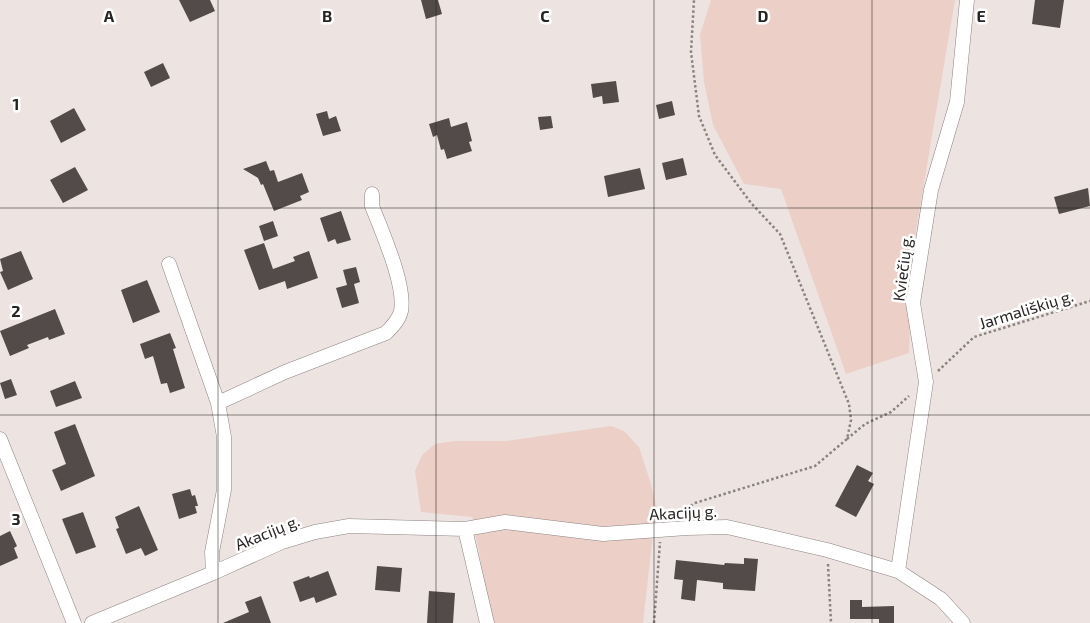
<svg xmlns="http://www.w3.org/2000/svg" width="1090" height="623" font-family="'Exo 2',sans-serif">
	<rect width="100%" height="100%" fill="#ede4e1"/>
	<path fill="#eccfc6" d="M711,0H955L913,248L909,353L846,374L781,189L744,184L713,125L704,82L700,35Z
		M611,426L624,431L639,447L650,481L659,517L654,525L643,623H493L472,517L421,512L415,471L422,455L435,444L455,441H507Z"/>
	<path fill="#524b49" d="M179,0H210L215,11L190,22Z
		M421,0H438L442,14L426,19Z
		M1035,0H1064L1060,28L1032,24Z
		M163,63L170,78L151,87L144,72Z
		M616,81L619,102L603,104L602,96L593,98L591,84Z
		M672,101L675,115L659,119L656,105Z
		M74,108L86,130L61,143L50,121Z
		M327,111L329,119L336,116L341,131L323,136L316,114Z
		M551,116L553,128L540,130L538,117Z
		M449,118L451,127L467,122L472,141L469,142L472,151L447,159L444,149L441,150L437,135L433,137L429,124Z
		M683,158L687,175L666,180L662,163Z
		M266,161L270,171L274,170L278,182L302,173L309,192L300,196L302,200L274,211L263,184L261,185L258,178L243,169Z
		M75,167L88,190L63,203L50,180Z
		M640,168L645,189L608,197L604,176Z
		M1088,188L1090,206L1059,214L1054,197Z
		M341,211L351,240L337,244L335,239L328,242L320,218Z
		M273,221L278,236L264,241L259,226Z
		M264,243L273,269L295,261L293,257L309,251L318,278L287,289L285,281L259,290L244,250Z
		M21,251L33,279L8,290L0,272L3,271L0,259Z
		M356,267L360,282L354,284L359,303L342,308L336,288L347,285L343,270Z
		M147,280L160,312L133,323L121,290Z
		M55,309L65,334L49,340L48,337L27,345L29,348L10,356L0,331Z
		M170,333L176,348L173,349L185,388L170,393L167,383L161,384L153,356L145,359L140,344Z
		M11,379L17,395L5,399L0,383Z
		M75,381L82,398L56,407L50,391Z
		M75,424L95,476L61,491L52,470L66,464L54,432Z
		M857,465L873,473L868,481L874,484L856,517L835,506Z
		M190,489L192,496L195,495L198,506H195L197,513L179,519L172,494Z
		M139,506L158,550L145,556L141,548L126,554L116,529L119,528L115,517Z
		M83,512L96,547L76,554L62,519Z
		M10,531L17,546L14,548L18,558L0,566V536Z
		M744,558L758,559L755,591L723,589V583L697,580L695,601L681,599L683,580L674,579L676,560L724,565L725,563L744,564Z
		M377,566L402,568L400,592L375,590Z
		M328,571L337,595L316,603L314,597L300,602L293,582L309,576L310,578Z
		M429,591L455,593L453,623H427Z
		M261,596L271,623H223L249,612L245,602Z
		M850,600H862V607L894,606V623H879V619H850Z"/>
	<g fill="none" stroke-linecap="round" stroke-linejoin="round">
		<g stroke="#8c8482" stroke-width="15">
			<path id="minor" d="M169,264L218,403L224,437V490L212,552L213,573
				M218,403L285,372L386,333C392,327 399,320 401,311C406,285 382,232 372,206V194
				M0,439L74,623
				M465,529L487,623
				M898,571L926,382L913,303L931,190L957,102L967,0
				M92,623L213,573L282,542L315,532L349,526L465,529L505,522L603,534L687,528L727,527L827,550L898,571L941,599L963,623"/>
		</g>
		<path stroke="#898380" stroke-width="2.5" stroke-dasharray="2.5 2.5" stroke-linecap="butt" d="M938,371L974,337L1090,301
			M847,439L865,424L891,412L909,396
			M678,514L695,503L815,466L847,439L851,420L849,404L780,234L751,203L715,155L699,116L691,52L694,0
			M828,564L831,623
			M654,623L660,542"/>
		<use href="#minor" stroke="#fff" stroke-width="14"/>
	</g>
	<path fill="none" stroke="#272422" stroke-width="1" stroke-opacity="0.55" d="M218,0V623M436,0V623M654,0V623M872,0V623M0,208H1090M0,415H1090"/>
	<g text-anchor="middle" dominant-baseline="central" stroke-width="5" stroke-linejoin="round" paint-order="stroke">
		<g font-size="16" fill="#272422" stroke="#fff">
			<text transform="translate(902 268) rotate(-83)">Kviečių g.</text>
			<text transform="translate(1026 309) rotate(-17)">Jarmališkių g.</text>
			<text transform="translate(683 512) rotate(-3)">Akacijų g.</text>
			<text transform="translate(267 532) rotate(-22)">Akacijų g.</text>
		</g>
	</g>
	<g font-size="16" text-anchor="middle" font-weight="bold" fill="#272422" stroke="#fff" stroke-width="5" stroke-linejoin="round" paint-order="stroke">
		<text x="109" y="22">A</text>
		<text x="327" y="22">B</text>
		<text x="545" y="22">C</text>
		<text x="763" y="22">D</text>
		<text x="981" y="22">E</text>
		<text x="16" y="110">1</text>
		<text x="16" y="317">2</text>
		<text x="16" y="525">3</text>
	</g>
</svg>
